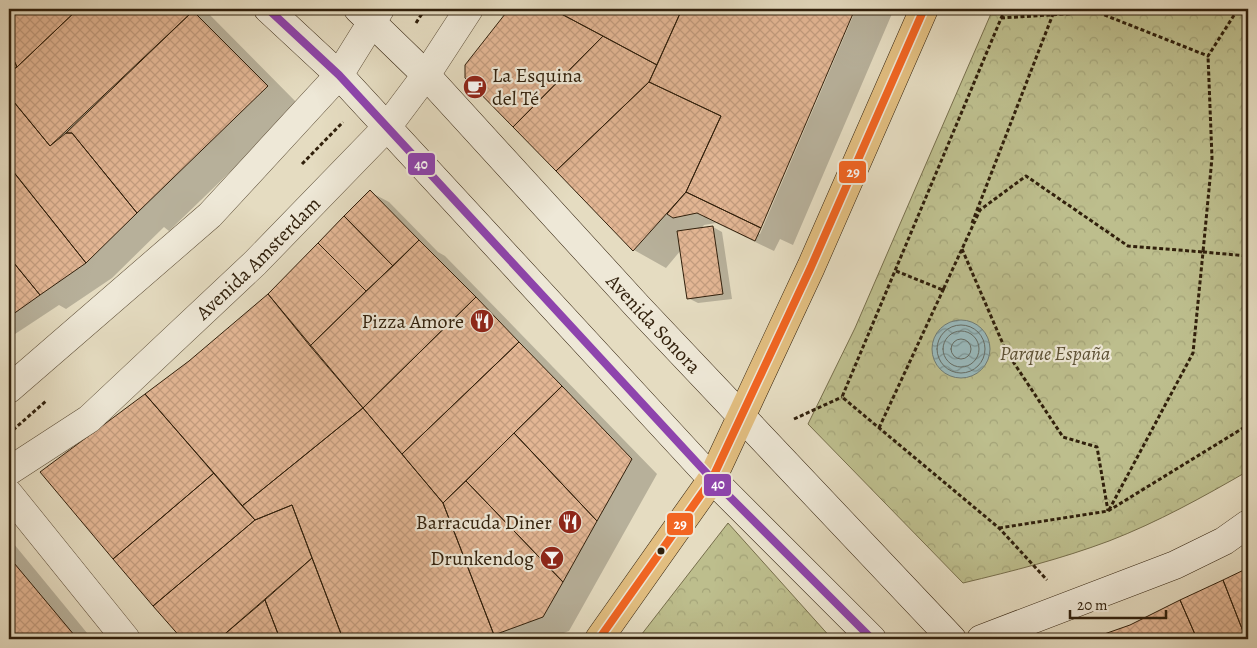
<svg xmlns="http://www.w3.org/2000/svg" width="1257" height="648" font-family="Alegreya,serif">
	<defs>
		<pattern id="park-crowns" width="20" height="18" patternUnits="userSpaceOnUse" patternTransform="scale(1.25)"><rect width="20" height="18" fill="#bdbe8d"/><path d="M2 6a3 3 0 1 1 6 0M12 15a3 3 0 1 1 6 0" fill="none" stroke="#a3a378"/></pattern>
		<pattern id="water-waves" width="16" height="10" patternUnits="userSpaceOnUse" patternTransform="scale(1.25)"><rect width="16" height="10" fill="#99b9bc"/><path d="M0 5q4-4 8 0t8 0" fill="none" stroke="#7d9697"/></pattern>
		<pattern id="building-cross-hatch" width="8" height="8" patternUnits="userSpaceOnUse" patternTransform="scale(1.25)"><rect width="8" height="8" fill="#e3b694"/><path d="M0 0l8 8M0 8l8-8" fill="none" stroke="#c39c7e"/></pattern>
	</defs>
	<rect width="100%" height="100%" fill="#e5dcc1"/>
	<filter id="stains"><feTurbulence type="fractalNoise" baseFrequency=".004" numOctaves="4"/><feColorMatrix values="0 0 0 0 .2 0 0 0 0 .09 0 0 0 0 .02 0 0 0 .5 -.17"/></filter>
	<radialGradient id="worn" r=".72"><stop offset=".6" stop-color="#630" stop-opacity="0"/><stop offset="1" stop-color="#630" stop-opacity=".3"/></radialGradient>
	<path fill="url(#park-crowns)" stroke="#776f4c" d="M993,9H1248V471C1203,497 1158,522 1109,541C1061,559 1013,571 963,583L808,424L855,328Z
		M728,523L832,639H638Z"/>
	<path fill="url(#water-waves)" stroke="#6f7c76" d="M932 349a29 29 0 1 1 58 0a29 29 0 1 1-58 0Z"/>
	<path fill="#0003" d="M9,9H204L299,105L169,231L164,227L112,278L66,309L59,305L9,338Z
		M511,9H853L758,234H760L856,9H894L793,245L780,239L774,251L716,223L704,225L701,229L713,227L722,232L732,299L698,303L688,298L681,250L666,268L634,250L466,77V66Z
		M370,192L389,202L438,252L445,256L657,474L569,631L547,639H183L115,559L190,362L269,295Z
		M9,538L92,639H9Z
		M1248,569V639H1094L1130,626Z"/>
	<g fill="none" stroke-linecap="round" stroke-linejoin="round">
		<path stroke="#656c64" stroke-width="1" d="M937 349a24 24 0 1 1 48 0a24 24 0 1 1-48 0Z
			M943 349a18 18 0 1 1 36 0a18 18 0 1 1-36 0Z
			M951 349a10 10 0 1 1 20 0a10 10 0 1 1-20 0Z"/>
	</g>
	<path fill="url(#building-cross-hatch)" stroke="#31200c" d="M9,9H78L17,67L9,50Z
		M78,9H191L193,11L50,146L9,96V72L17,67Z
		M509,9H552L603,36L513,127L465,78V65Z
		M552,9H682L657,65Z
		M682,9H855L761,228L686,192L721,116L649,82Z
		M193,11L268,86L137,213L72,133H66Z
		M603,36L657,65L649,82L556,171L513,127Z
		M9,50L17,67L9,72Z
		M649,82L721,116L686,192L633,251L556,171Z
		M9,96L50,146L66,133H72L137,213L86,263L9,166Z
		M15,174L86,263L40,295L9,257V179Z
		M370,190L419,240L393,266L344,216Z
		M686,192L761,228L755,241L697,213L673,218L667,214Z
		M344,216L393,266L366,291L318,243Z
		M713,226L723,294L687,299L677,231Z
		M419,240L476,297L363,408L310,346Z
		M318,243L366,291L310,346L268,294Z
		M9,257L40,295L9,317Z
		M268,294L363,408L242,506L145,394L189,361Z
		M476,297L519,342L402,454L363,408Z
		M519,342L562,386L443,503L402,454Z
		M562,386L632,459L597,521L514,433Z
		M145,394L214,473L113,559L40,472Z
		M363,408L443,503L494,635L483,639H343L292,505L255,520L242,506Z
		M514,433L597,521L563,582L466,481Z
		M214,473L255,520L153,606L113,559Z
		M466,481L563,582L543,617L494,635L443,503Z
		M292,505L312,558L219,639H182L153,606L255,520Z
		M9,557L75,636L71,639H9Z
		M312,558L343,639H280L265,600Z
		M1248,568V639H1246L1223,580Z
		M1223,580L1246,639H1197L1180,600Z
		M265,600L280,639H219Z
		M1180,600L1197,639H1090L1130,625Z"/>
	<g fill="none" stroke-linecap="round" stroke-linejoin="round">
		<g stroke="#5e4f39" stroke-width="29">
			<g id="minor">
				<path d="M9,389L210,215L339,75L380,9"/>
				<path id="s1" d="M9,471L89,419L255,263L387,127L426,75L469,9"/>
				<path d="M9,494L126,639"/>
			</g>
		</g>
		<g stroke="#31200c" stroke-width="29">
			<g id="secondary">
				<path d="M268,9L339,75L712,479L872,639"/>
				<path id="s2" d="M358,9L426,75L638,307L952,639"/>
				<path d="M981,639L1175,565L1224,541L1248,524"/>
			</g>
		</g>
		<g stroke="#31200c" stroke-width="29">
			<path id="primary" d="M599,639L712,479L811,267L924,9"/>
		</g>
		<path stroke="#31200c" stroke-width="3" stroke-dasharray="4 2.5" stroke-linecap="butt" d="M1005,9L842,397L999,528L1047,580
			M1001,18L1097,12L1208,56L1238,9
			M416,23L425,9
			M302,164L343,122
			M972,223L1055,9
			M962,249L1006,351L1063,437L1097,447L1108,511
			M896,271L943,290L980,210L1026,176L1128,246L1203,252L1212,158L1208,56
			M794,419L842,397
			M879,428L944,288
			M13,430L46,401
			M1109,510L1193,353L1203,252L1248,256
			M999,528L1108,511L1248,425"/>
		<use href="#minor" stroke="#eee8d7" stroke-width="28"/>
		<use href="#secondary" stroke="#eee8d7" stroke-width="28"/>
		<use href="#primary" stroke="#e2be80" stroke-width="28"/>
		<g stroke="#eee8d7" stroke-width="11">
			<path id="bus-1" d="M268,9L339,75L712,479L872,639"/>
		</g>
		<g stroke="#eee8d7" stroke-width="11">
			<path id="bus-2" d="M599,639L712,479L811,267L924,9"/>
		</g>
		<use href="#bus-1" stroke="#8e44ad" stroke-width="8"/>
		<use href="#bus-2" stroke="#f26522" stroke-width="8"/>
	</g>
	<defs>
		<g id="cafe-disc" transform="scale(1.25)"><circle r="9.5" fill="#8f2418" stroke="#eee8d7"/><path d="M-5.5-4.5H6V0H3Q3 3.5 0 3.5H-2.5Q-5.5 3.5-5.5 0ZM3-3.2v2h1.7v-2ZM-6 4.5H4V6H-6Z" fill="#fff"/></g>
		<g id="restaurant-disc" transform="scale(1.25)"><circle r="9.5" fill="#8f2418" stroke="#eee8d7"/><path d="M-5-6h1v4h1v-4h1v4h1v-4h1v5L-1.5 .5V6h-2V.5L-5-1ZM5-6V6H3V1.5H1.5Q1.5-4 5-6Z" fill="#fff"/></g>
		<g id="bar-disc" transform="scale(1.25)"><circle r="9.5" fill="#8f2418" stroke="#eee8d7"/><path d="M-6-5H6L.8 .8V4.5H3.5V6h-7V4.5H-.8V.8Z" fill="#fff"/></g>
	</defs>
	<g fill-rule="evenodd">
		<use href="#cafe-disc" x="475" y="87"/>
		<use href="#restaurant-disc" x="482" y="321"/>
		<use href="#restaurant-disc" x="570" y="522"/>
		<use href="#bar-disc" x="552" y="558"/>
	</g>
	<circle fill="#31200c" stroke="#eee8d7" stroke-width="2" cx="661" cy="551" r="4.5"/>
	<g text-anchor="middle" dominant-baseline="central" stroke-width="4.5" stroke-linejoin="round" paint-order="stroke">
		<g font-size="20" fill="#31200c" stroke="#eee8d7" text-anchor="end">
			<text x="492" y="75" text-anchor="start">La Esquina<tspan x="492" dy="23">del Té</tspan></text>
			<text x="464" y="321">Pizza Amore</text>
			<text x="552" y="522">Barracuda Diner</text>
			<text x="534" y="558">Drunkendog</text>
		</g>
		<g font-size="20" fill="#31200c" stroke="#eee8d7">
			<text stroke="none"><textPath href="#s1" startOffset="329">Avenida Amsterdam</textPath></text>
			<text stroke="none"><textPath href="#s2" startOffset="432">Avenida Sonora</textPath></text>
		</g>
		<g font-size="20" font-style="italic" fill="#5b4f33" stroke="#eee8d7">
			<text x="1055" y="353">Parque España</text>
		</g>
	</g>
	<g stroke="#eee8d7" stroke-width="2">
		<rect x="407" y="152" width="29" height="24" rx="5" fill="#8e44ad"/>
		<rect x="838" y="160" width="29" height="24" rx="5" fill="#f26522"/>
		<rect x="703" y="473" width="29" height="24" rx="5" fill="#8e44ad"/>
		<rect x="666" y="512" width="28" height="24" rx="5" fill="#f26522"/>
	</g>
	<g font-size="14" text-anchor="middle" font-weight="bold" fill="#fff">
		<text x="421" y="169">40</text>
		<text x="853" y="177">29</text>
		<text x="718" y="489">40</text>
		<text x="680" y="529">29</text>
	</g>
	<rect width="1257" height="648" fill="none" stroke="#e5dcc1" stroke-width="30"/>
	<rect x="10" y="10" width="1237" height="628" fill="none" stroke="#31200c" stroke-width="2.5"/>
	<rect x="15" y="15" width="1227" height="618" fill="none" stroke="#31200c"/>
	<path d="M1070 610v8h96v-8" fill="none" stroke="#31200c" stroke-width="2.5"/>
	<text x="1077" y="610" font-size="15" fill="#31200c" stroke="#eee8d7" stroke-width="4" paint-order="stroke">20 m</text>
	<rect width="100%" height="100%" filter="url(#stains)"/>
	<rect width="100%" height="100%" fill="url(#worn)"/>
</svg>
